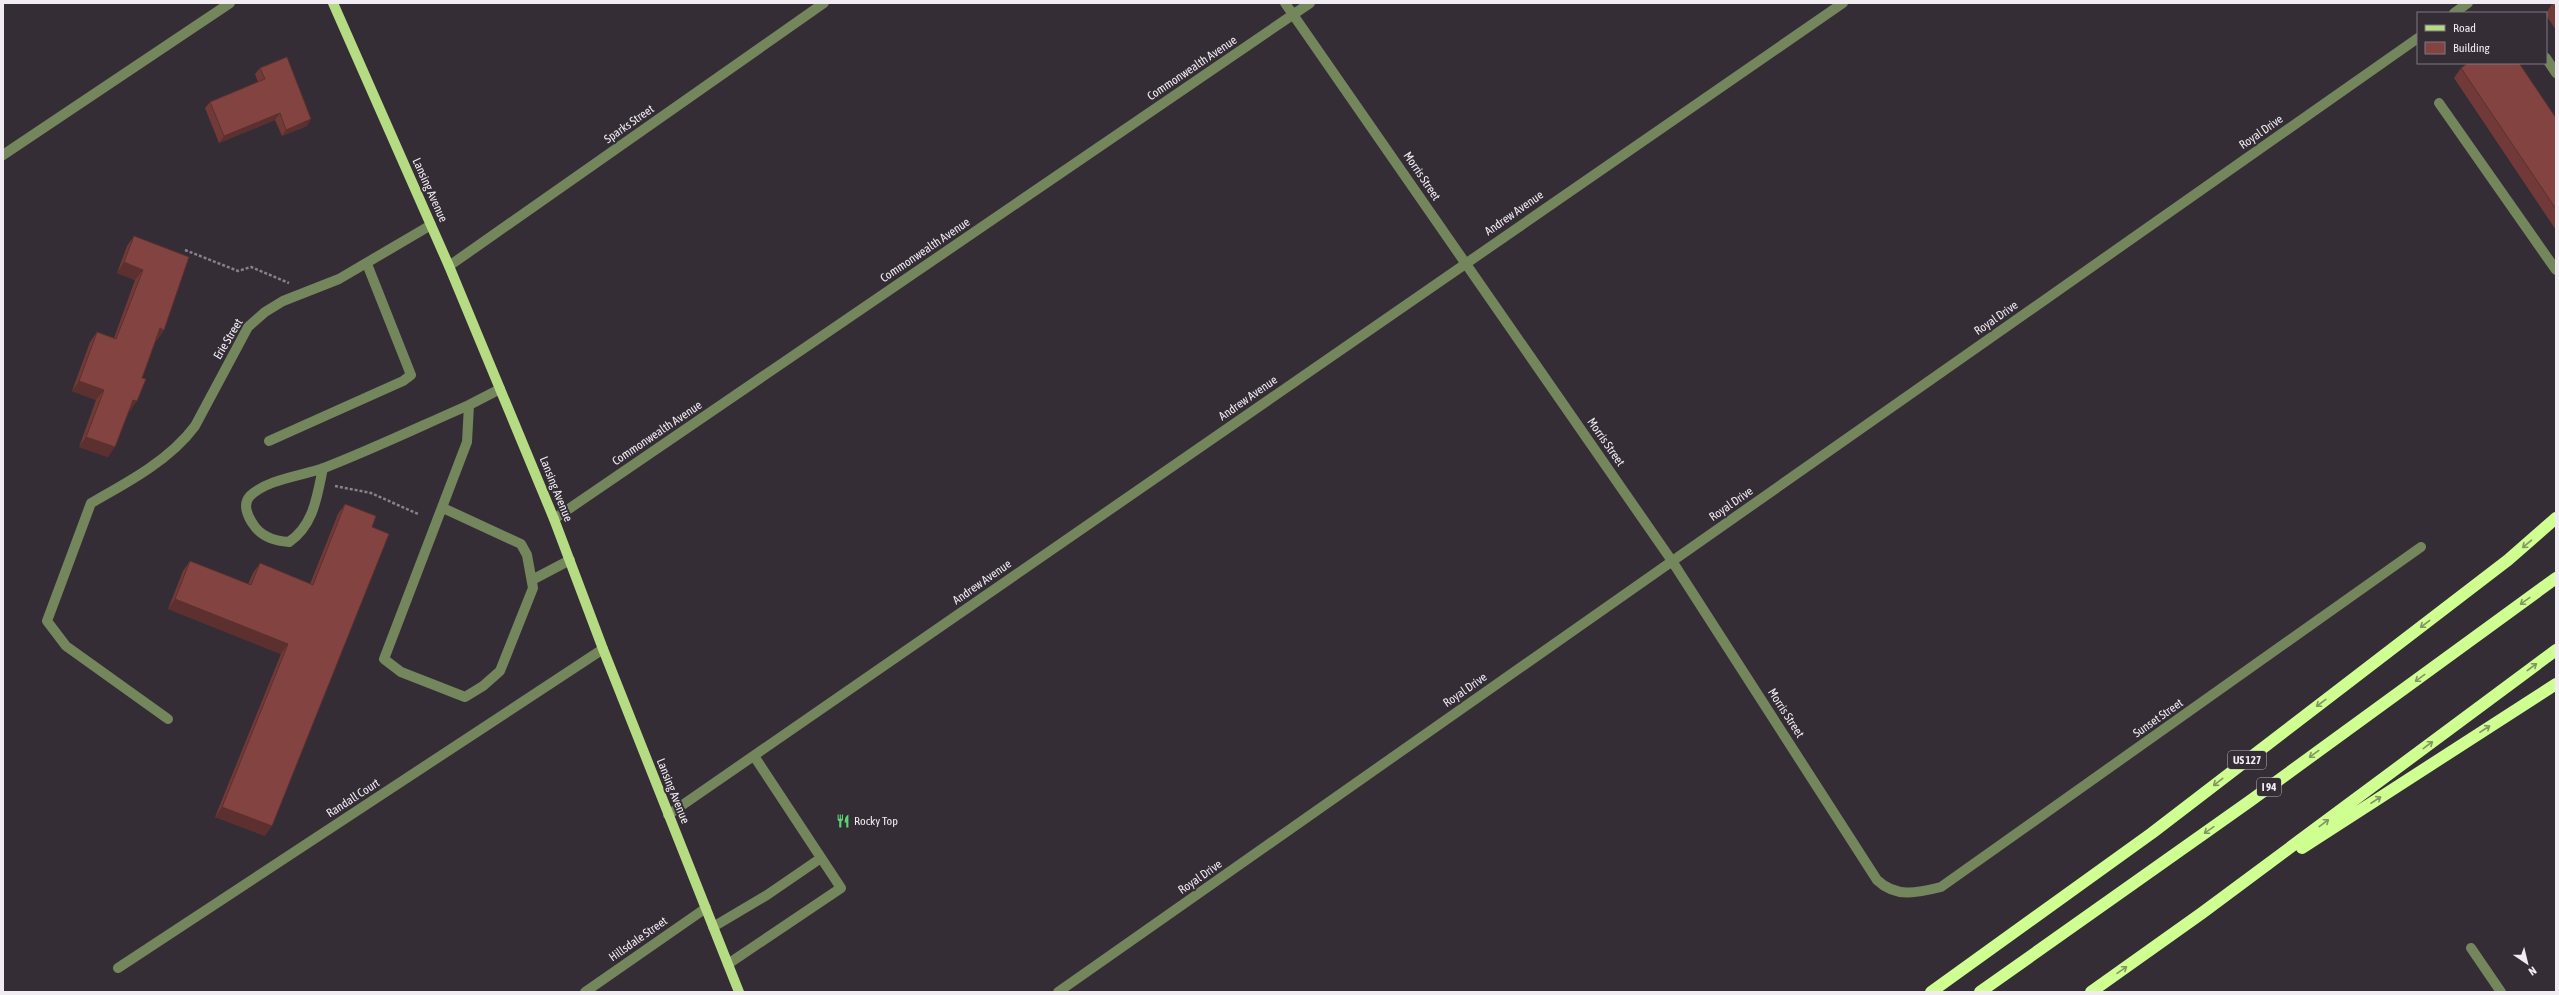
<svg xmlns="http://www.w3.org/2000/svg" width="2559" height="995" font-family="'Asap Condensed',sans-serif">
	<rect width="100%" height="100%" fill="#342d36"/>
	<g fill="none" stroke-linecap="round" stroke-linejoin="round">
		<path stroke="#878188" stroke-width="2.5" stroke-dasharray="3 2" stroke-linecap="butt" d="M185,250L238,271L251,267L289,283
			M335,486L371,493L418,514"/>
		<path stroke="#73865c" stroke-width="10" d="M1285,3L1672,561L1877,880C1896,898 1917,893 1941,887L2421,547
			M2454,13L2468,3
			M2546,58L2556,73
			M2439,103L2556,270
			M3,155L230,3
			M449,266L824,3
			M269,441L403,381L411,375L367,264
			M323,468C317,496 314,525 289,542C275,541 261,537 253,524C248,517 242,504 250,496C268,479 301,476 324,468C373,449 421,426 469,405
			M443,508L521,544L527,555L533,588L500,671L483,686L465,697L401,672L384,659L467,442L469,405L500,389
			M554,519L1310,3
			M532,580L570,560
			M168,719L66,646L47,621L91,503C127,483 170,460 195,426L248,327L265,312L283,301L339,279L431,225
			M668,815L1843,3
			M713,927L767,895L821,858
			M2471,948L2501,992
			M728,964L841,888L754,756
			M118,968L603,649
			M585,992L706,908
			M1058,992L2418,38"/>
		<path stroke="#b5dc83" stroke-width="10" d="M333,3L449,266L554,519L603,649L739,992"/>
		<path stroke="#cfff91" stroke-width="12" d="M2302,848L2556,684
			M1931,992L2152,833L2508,560L2556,518
			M1980,992L2250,801L2556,578
			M2091,992L2202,913L2556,650"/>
	</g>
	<path fill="#713a38" d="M2556,3V30L2546,15V13L2552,4Z
		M260,68L307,126L282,136L275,120L219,143L205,108L210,102L258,82L255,74Z
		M2461,68L2556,118V230L2454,78Z
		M134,236L164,330L157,340H156L130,411H129L108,457L79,447L96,400L72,391L90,342L97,332L114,338L135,280L117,273L127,246Z
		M345,504L372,527L265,836L215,817L281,654L168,609L183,571L190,561L248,584L253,573L260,563L310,584L338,514Z"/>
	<path fill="#5c302e" d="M280,113L275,120L219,143L224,136Z
		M311,119L307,126L282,136L286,130Z
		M124,262L143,270L135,280L117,273Z
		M160,328L164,330L157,340L153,339Z
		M79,381L104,390L96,400L72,391Z
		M133,400L137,401L130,411L126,410Z
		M86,437L115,447L108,457L79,447Z
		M175,599L288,644L281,654L168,609Z
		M222,807L272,826L265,836L215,817Z"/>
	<path fill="#834441" stroke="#5c302e" d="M2554,3H2556V9L2552,4Z
		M287,57L311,119L286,130L280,113L224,136L210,102L265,79L260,68Z
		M2468,63H2519L2556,118V209L2461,68Z
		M134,236L189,257L164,330L160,328L142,378L146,379L137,401L133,400L115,447L86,437L104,390L79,381L97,332L116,339L143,270L124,262Z
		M345,504L376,516L372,527L389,534L272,826L222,807L288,644L175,599L190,561L251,585L260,563L313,585Z"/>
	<defs><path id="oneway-shaft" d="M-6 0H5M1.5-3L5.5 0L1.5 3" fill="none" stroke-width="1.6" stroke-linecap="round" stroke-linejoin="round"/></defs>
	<g stroke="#829664">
		<use href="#oneway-shaft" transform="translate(2527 544) rotate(140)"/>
		<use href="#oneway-shaft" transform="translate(2525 601) rotate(144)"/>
		<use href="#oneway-shaft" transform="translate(2425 624) rotate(143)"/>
		<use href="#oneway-shaft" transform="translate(2532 667) rotate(-37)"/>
		<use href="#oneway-shaft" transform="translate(2420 678) rotate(144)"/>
		<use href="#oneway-shaft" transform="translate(2321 703) rotate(143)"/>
		<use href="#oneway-shaft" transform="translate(2485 729) rotate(-33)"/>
		<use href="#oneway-shaft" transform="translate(2428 745) rotate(-37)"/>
		<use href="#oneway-shaft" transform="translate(2314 754) rotate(144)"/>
		<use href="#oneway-shaft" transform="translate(2218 782) rotate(142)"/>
		<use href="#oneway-shaft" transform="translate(2376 800) rotate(-33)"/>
		<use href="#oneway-shaft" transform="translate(2324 823) rotate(-37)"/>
		<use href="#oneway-shaft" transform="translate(2209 830) rotate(145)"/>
		<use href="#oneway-shaft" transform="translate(2122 970) rotate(-35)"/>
	</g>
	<defs>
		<g id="restaurant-bare" transform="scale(1.08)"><path d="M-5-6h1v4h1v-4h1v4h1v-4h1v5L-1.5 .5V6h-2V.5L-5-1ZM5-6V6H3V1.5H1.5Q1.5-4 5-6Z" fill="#58d570" stroke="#342d36" stroke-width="2.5" paint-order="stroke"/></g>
	</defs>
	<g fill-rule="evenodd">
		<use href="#restaurant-bare" x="843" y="821"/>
	</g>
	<g text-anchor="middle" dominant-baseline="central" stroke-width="4" stroke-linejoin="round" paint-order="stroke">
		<g fill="#342d36" stroke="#b8b3b9" stroke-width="1">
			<rect x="2228" y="751" width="38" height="18" rx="3"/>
			<rect x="2257" y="778" width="24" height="18" rx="3"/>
		</g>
		<g font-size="11" font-weight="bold" fill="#f0ecf1">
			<text x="2247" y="760">US 127</text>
			<text x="2269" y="787">I 94</text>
		</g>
		<g font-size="12" fill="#f0ecf1" stroke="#342d36">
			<text transform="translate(1192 68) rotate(-34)">Commonwealth Avenue</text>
			<text transform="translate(629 124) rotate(-35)">Sparks Street</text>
			<text transform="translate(2261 132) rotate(-35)">Royal Drive</text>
			<text transform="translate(1422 176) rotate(56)">Morris Street</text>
			<text transform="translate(430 190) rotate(66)">Lansing Avenue</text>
			<text transform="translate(1514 213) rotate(-35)">Andrew Avenue</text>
			<text transform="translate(925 250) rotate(-34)">Commonwealth Avenue</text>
			<text transform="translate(1996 318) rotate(-35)">Royal Drive</text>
			<text transform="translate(228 339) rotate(-59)">Erie Street</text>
			<text transform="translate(1248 398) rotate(-35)">Andrew Avenue</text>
			<text transform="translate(657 433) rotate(-34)">Commonwealth Avenue</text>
			<text transform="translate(1606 442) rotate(55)">Morris Street</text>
			<text transform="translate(556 489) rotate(68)">Lansing Avenue</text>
			<text transform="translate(1731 504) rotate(-35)">Royal Drive</text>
			<text transform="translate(982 582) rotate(-35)">Andrew Avenue</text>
			<text transform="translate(1465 690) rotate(-35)">Royal Drive</text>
			<text transform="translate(1786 713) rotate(57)">Morris Street</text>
			<text transform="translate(2158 718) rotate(-35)">Sunset Street</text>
			<text transform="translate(673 791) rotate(68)">Lansing Avenue</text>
			<text transform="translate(353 798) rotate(-33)">Randall Court</text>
			<text transform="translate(1200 877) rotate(-35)">Royal Drive</text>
			<text transform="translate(638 939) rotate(-35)">Hillsdale Street</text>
		</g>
		<g font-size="12" fill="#f0ecf1" stroke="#342d36" text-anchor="start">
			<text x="854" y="821">Rocky Top</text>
		</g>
	</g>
	<rect width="2559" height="995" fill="none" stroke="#f0ecf1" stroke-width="8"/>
	<rect x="2417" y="12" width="130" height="52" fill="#342d36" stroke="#7f7981"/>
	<rect x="2425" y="25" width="20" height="6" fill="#b5dc83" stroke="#7f7981"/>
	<text x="2453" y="32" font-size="12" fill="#f0ecf1">Road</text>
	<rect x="2425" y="42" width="20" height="12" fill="#834441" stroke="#7f7981"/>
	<text x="2453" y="52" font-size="12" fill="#f0ecf1">Building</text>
	<g transform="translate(2527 963) rotate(145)" stroke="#342d36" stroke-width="3" paint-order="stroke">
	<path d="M0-3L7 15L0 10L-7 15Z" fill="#f0ecf1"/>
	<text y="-6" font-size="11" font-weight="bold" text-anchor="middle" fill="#f0ecf1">N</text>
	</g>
</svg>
